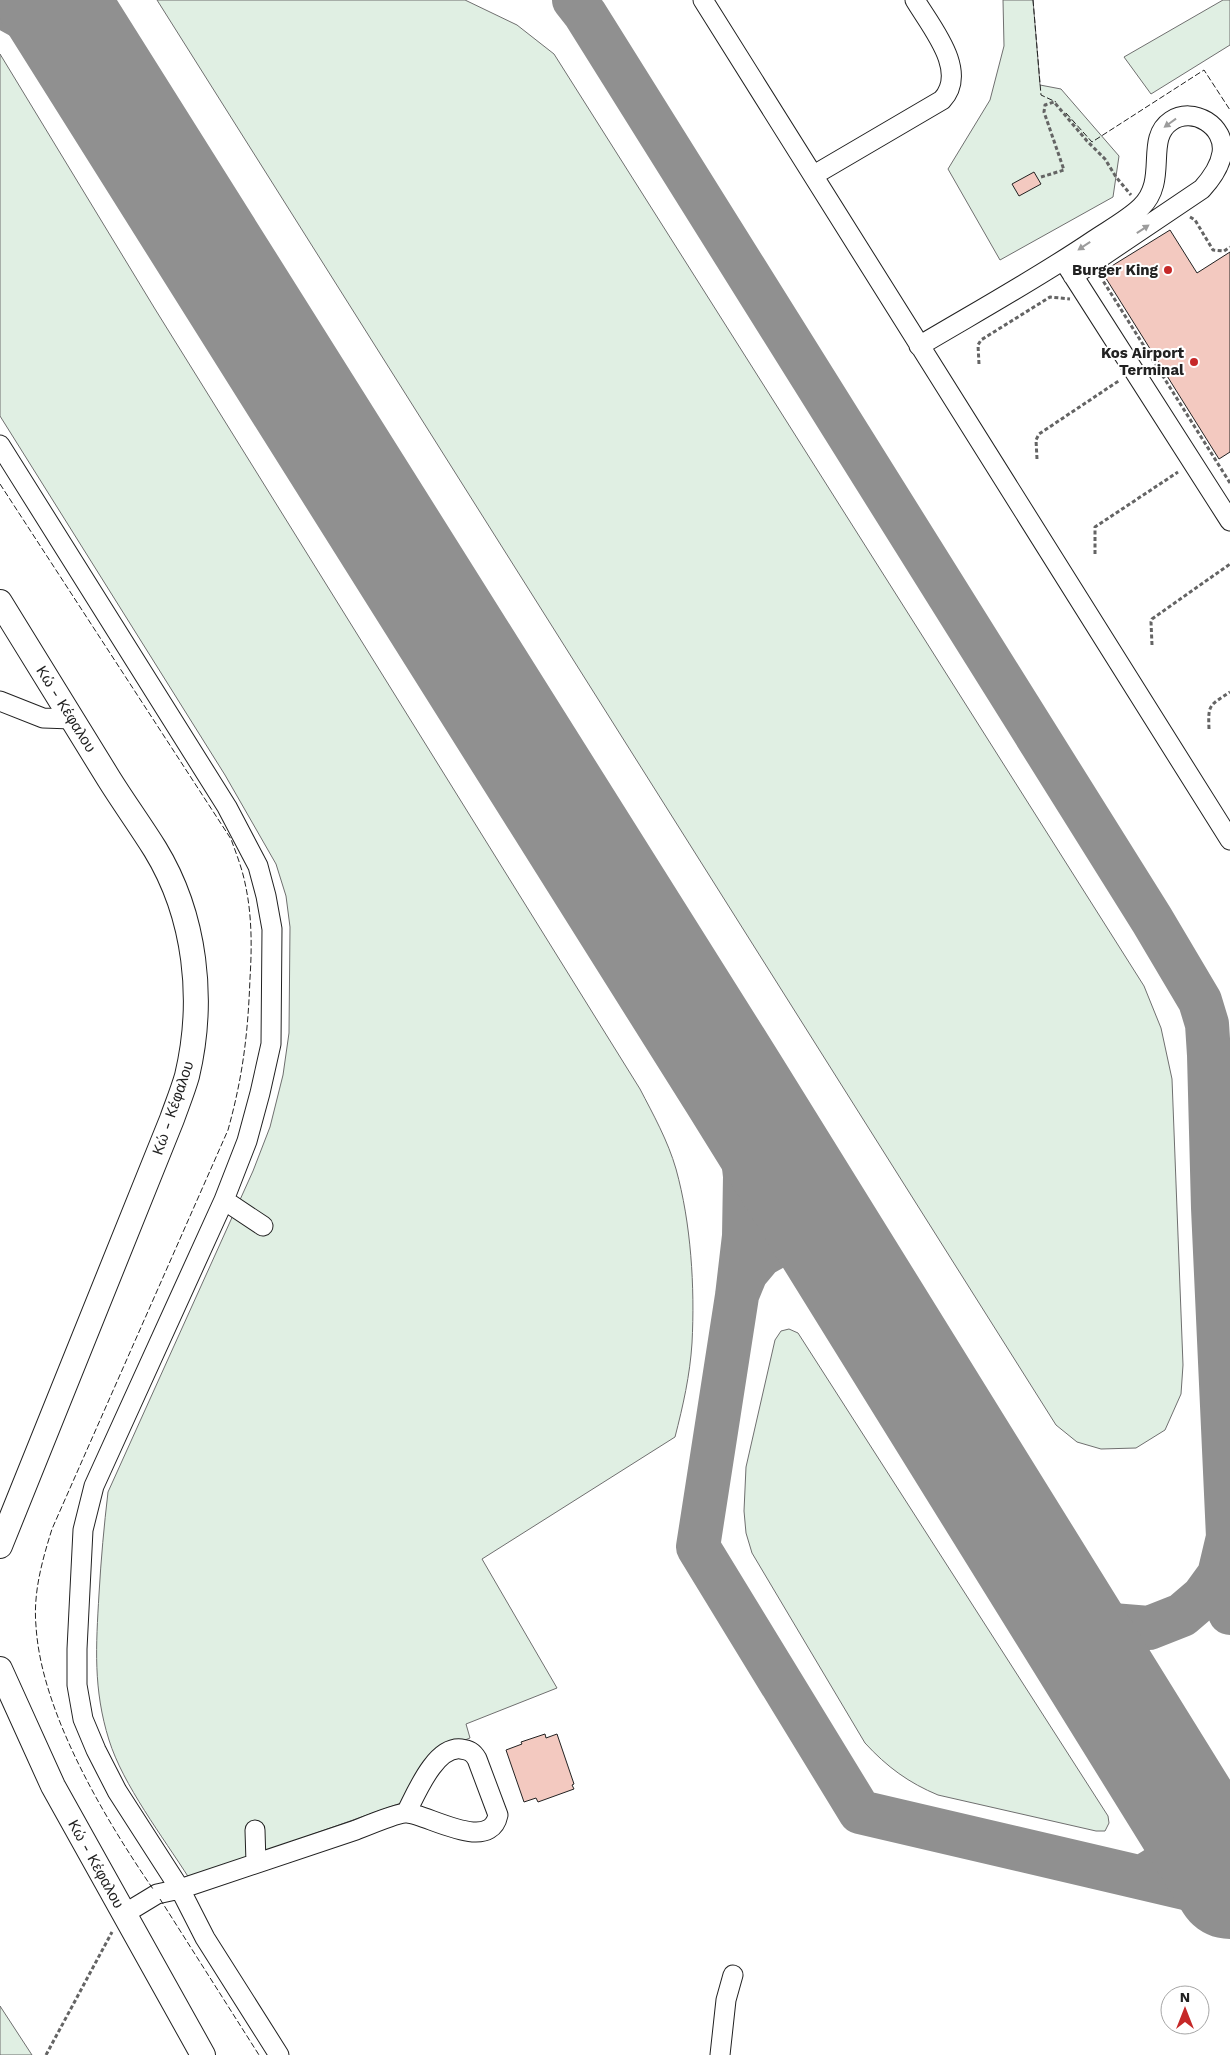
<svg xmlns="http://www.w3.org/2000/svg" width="1230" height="2055" font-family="'Work Sans',sans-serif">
	<rect width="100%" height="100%" fill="#fff"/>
	<path fill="#e0efe3" stroke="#6f6f6f" d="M157,0H465L517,25L554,54L1144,986L1161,1028L1172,1079L1183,1365L1181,1394L1165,1430L1136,1448L1101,1449L1077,1442L1056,1425Z
		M1003,0H1033L1040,85L1061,89L1119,156L1113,197L1000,260L948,169L990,100L1004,46Z
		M1223,0H1230V45L1151,94L1124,57Z
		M0,54L155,309L640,1089C653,1114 668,1141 676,1169C691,1223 695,1287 692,1343C690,1375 683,1406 675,1437L482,1559L557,1688L466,1724L470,1738L434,1752L401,1803L189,1878C163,1837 123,1785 109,1740C93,1689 96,1646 99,1594C101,1559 104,1526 108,1492L253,1171L270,1127L283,1075L289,1033L290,927L286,896L276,864L225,775L0,416Z
		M789,1329L798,1333L1108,1816L1109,1823L1105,1831H1096L938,1795C909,1783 887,1767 865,1743L752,1553L746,1533L744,1511L746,1467L775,1340L781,1331Z
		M0,2006L32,2055H0Z"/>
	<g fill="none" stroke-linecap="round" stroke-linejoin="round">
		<path stroke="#909090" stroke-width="44" d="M574,0L585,14L1152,920L1200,1001L1207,1024L1209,1055L1213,1208L1228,1537
			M0,5L76,47L95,70
			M735,1086L745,1176L744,1236L737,1296L698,1547L860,1812L1198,1891L1230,1911
			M737,1295L746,1273L761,1255L777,1246L803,1244L827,1249L849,1271
			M1038,1577L1066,1605L1100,1624L1149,1628L1182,1615L1203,1597L1219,1575L1228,1537L1230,1613
			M1142,1877C1185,1854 1190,1838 1173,1793"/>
		<path stroke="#909090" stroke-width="110" d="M52,0L735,1086L1230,1884"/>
	</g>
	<path fill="#f3c9c0" stroke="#222" d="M1034,172L1041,184L1019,196L1012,184Z
		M1170,230L1197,273L1230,252V452L1219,459L1102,272Z
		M545,1734L546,1738L557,1734L574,1784L572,1785L574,1789L538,1802L536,1798L524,1802L506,1750L522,1744L521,1742Z"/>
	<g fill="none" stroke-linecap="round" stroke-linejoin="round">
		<g stroke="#222" stroke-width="21">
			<path id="minor" d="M703,0L1230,840
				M814,175L942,100C969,71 931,27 915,0
				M1067,266L1230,521
				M919,346C978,311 1038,278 1094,240C1109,230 1129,219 1141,207C1169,180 1144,139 1171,121C1193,106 1226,126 1222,153C1220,167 1211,179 1202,189L1073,276
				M0,445L227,807L258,866L266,896L272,929L271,1044L260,1093L247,1141L224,1200L94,1486L83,1530L77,1649V1685L83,1719L96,1750L117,1791L180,1889L205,1938L279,2055
				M0,701L43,718L72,719
				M224,1200L263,1226
				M255,1830L256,1863
				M124,1914L157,1894L180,1889C239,1869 298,1849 356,1830C366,1826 399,1812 407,1813C427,1814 490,1854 498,1815L477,1759C473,1752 469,1750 461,1749C435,1746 416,1794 406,1813
				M720,2055L726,2000L733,1975"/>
		</g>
		<g stroke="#222" stroke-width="26">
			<path id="major" d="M0,602C36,661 73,720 109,779C124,803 140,825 155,849C196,916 205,1000 187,1076C183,1090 177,1105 172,1119L0,1546
				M0,1669L53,1786L203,2055"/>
		</g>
		<path stroke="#646464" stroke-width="3" stroke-dasharray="4 2.5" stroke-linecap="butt" d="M1041,177L1064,170L1044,112L1045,105L1054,102L1087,141L1105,159L1116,177L1131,195
			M1190,217L1195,220L1213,250L1224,251L1230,247
			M1100,276L1230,483
			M979,364L978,345L981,340L1050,297L1070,299
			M1037,459L1036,440L1039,434L1120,380
			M1095,554V527L1178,472
			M1152,645L1151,622L1152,619L1230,564
			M1209,729C1208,704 1209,706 1230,692
			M46,2055L112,1932"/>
		<use href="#minor" stroke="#fff" stroke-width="19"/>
		<use href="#major" stroke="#fff" stroke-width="24"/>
		<path stroke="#222" stroke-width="1" stroke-dasharray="6 2.5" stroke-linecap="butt" d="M1033,0L1041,95L1056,102
			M1066,113L1092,142L1204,70L1230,110
			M0,484L231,839C236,853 242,868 245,883C252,914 252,947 250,978C248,1033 243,1076 228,1130L52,1529C42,1561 33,1593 36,1626C41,1712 105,1819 153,1889
			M160,1899L259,2055"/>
	</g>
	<defs><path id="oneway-solid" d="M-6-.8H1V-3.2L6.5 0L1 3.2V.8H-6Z" transform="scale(1.25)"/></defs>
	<g fill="#9c9c9c">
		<use href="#oneway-solid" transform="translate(1170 123) rotate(144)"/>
		<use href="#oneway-solid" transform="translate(1143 229) rotate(-34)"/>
		<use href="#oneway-solid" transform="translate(1084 246) rotate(146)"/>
	</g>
	<g fill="#c62828" stroke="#fff" stroke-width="2">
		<circle cx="1168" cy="270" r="5"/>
		<circle cx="1194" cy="362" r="5"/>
	</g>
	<g text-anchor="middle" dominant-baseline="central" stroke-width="4" stroke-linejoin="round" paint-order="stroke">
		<g font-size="15" font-weight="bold" fill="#222" stroke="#fff" text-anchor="end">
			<text x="1158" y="270">Burger King</text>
			<text x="1184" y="353">Kos Airport<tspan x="1184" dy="17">Terminal</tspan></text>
		</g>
		<g font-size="15" fill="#222" stroke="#fff">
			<text transform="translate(66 709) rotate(58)">Κώ - Κέφαλου</text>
			<text transform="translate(173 1108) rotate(-71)">Κώ - Κέφαλου</text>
			<text transform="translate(96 1864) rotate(61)">Κώ - Κέφαλου</text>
		</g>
	</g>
	<g transform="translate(1185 2010)"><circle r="24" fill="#ffffff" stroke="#a7a7a7"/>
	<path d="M0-4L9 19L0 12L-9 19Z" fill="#c62828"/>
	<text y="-8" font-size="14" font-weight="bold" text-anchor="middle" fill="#222222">N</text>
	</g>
</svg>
